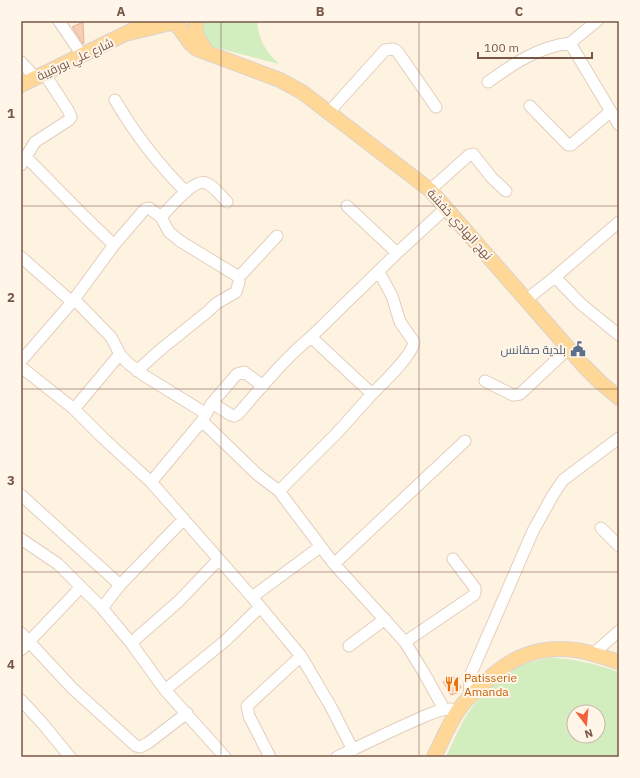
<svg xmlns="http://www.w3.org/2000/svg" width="640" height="778" font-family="'IBM Plex Sans',Cairo,sans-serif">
	<rect width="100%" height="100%" fill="#fef2e1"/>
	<path fill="#d2edbe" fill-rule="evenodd" d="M202,21H257C259,41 265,50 279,64L214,47C204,41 201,32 202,21Z
		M549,658C573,658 595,664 619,672V757H446C452,744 458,730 465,718C478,696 500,673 524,664C532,661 540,660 549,658ZM574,712H598V736H574Z"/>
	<path fill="#f6ceb6" stroke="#eab495" d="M83,22L84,43L83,44L72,27Z
		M453,676L461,687L457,693L451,695L443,682Z"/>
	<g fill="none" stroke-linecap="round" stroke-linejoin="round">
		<g stroke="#e3cebc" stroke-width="13">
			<path id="minor" d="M59,21L82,55
				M570,43L597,21
				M21,62L35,77
				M488,82C513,64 538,47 570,43L619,125
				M115,100C135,134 158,164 186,192
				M530,106L568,145H571L610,112
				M330,111L385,50L393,49L397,51L436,107
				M26,157L85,217L114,245
				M21,165L35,142L69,120L71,117L68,110L44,73
				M430,190L469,155L473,154L492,178L506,191
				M347,206L397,253
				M161,217L169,232L180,241L239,277L277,236
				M21,257L72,302
				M555,277L581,304L619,335
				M74,299L111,337L121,356L129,364L145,376L205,413
				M527,299L555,277L619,222
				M21,361L72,302L114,245L145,209L149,208L161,217C169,209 194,178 206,183C214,186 221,196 227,202
				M21,367L74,409L103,438L151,482L252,597L301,656L331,707L353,750
				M137,371L160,350L206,313L217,303L236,292L239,282V277
				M485,381L513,395L520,394L569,348
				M372,394C383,383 412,356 414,342L400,322L392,296L379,272
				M212,403L231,415L234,416L238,414C261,388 283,360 311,337L397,253L446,208
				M74,409L120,354
				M202,421L258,475L279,491L334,564L405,642L424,673L444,709
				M151,482L202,421L212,403L237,374L244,372L263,386
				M279,491L337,433L372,394L311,337
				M21,495L120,585
				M601,528L619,546
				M21,539L58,564L102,608L131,643L165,690L225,757
				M334,564L465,441
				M252,597L320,547
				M102,608L120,585L184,519
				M21,633L72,688L136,746L140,747L148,743L187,713
				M405,642L474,595L475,592V588L453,559
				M131,643L179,601L219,559
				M349,646L385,619
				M21,650L81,587
				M593,654L619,631
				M165,690L225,641L260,607
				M469,698L470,676L533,531L553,495L563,480L619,438
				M21,700L43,724L70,757
				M270,757L249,716L247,706L301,656
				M337,757C364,744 389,732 416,720C427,715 439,709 451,709"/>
		</g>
		<g stroke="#dcd3cf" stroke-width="16">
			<path id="major" d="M195,21L197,37L207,52
				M129,33L175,22L191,44L197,49L280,80L302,92L430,190L583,365L600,382L619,398
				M21,85L137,28
				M434,757C442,741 449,723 460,708C465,701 472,694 479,688C506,660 534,645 575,650C590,652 605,658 619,662"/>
		</g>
		<use href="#minor" stroke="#fff" stroke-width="11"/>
		<use href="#major" stroke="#ffd797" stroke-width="14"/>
	</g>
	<path fill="none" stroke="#785645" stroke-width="1" stroke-opacity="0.55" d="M221,21V757M419,21V757M21,206H619M21,389H619M21,572H619"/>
	<defs>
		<g id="civic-bare" transform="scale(1.2)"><path d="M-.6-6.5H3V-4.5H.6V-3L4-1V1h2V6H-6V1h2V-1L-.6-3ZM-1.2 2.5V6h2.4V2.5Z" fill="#5c6f8a" stroke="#fff6e9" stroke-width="2.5" paint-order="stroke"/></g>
		<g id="restaurant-bare" transform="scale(1.2)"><path d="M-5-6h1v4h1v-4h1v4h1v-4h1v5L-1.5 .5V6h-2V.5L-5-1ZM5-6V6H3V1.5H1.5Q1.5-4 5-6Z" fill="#e8710a" stroke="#fff6e9" stroke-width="2.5" paint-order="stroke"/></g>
	</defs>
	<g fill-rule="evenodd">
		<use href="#civic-bare" x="578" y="349"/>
		<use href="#restaurant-bare" x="452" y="684"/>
	</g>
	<g text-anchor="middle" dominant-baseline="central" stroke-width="4" stroke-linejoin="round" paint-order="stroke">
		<g font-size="12" fill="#785645" stroke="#fff6e9">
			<text transform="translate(75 59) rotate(-25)">شارع علي بورقيبة</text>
			<text transform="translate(460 224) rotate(48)">نهج الهادي خفشة</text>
		</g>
		<g font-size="12" fill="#4e5e75" stroke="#fff6e9" text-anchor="end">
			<text x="566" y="349">بلدية صقانس</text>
		</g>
		<g font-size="12" fill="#c56008" stroke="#fff6e9" text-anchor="start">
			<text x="464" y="677">Patisserie<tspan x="464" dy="14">Amanda</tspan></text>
		</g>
	</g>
	<rect width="640" height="778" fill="none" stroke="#fff6e9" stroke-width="44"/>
	<g transform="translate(586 724) rotate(164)"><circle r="19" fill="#fff6e9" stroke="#c9b6a7"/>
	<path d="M0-3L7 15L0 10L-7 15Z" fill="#f4603a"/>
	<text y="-6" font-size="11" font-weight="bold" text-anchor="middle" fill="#785645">N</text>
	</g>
	<path d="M478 52v6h114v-6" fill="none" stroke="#785645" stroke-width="2"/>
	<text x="484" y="52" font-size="12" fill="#785645" stroke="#fff6e9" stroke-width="3" paint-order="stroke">100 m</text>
	<rect x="22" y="22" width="596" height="734" fill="none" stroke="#785645" stroke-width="1.5"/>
	<g font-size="13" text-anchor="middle" font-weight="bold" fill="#785645">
		<text x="121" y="16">A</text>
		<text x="320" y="16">B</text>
		<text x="519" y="16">C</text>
		<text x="11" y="118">1</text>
		<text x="11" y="302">2</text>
		<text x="11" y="485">3</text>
		<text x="11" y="669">4</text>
	</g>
</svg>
